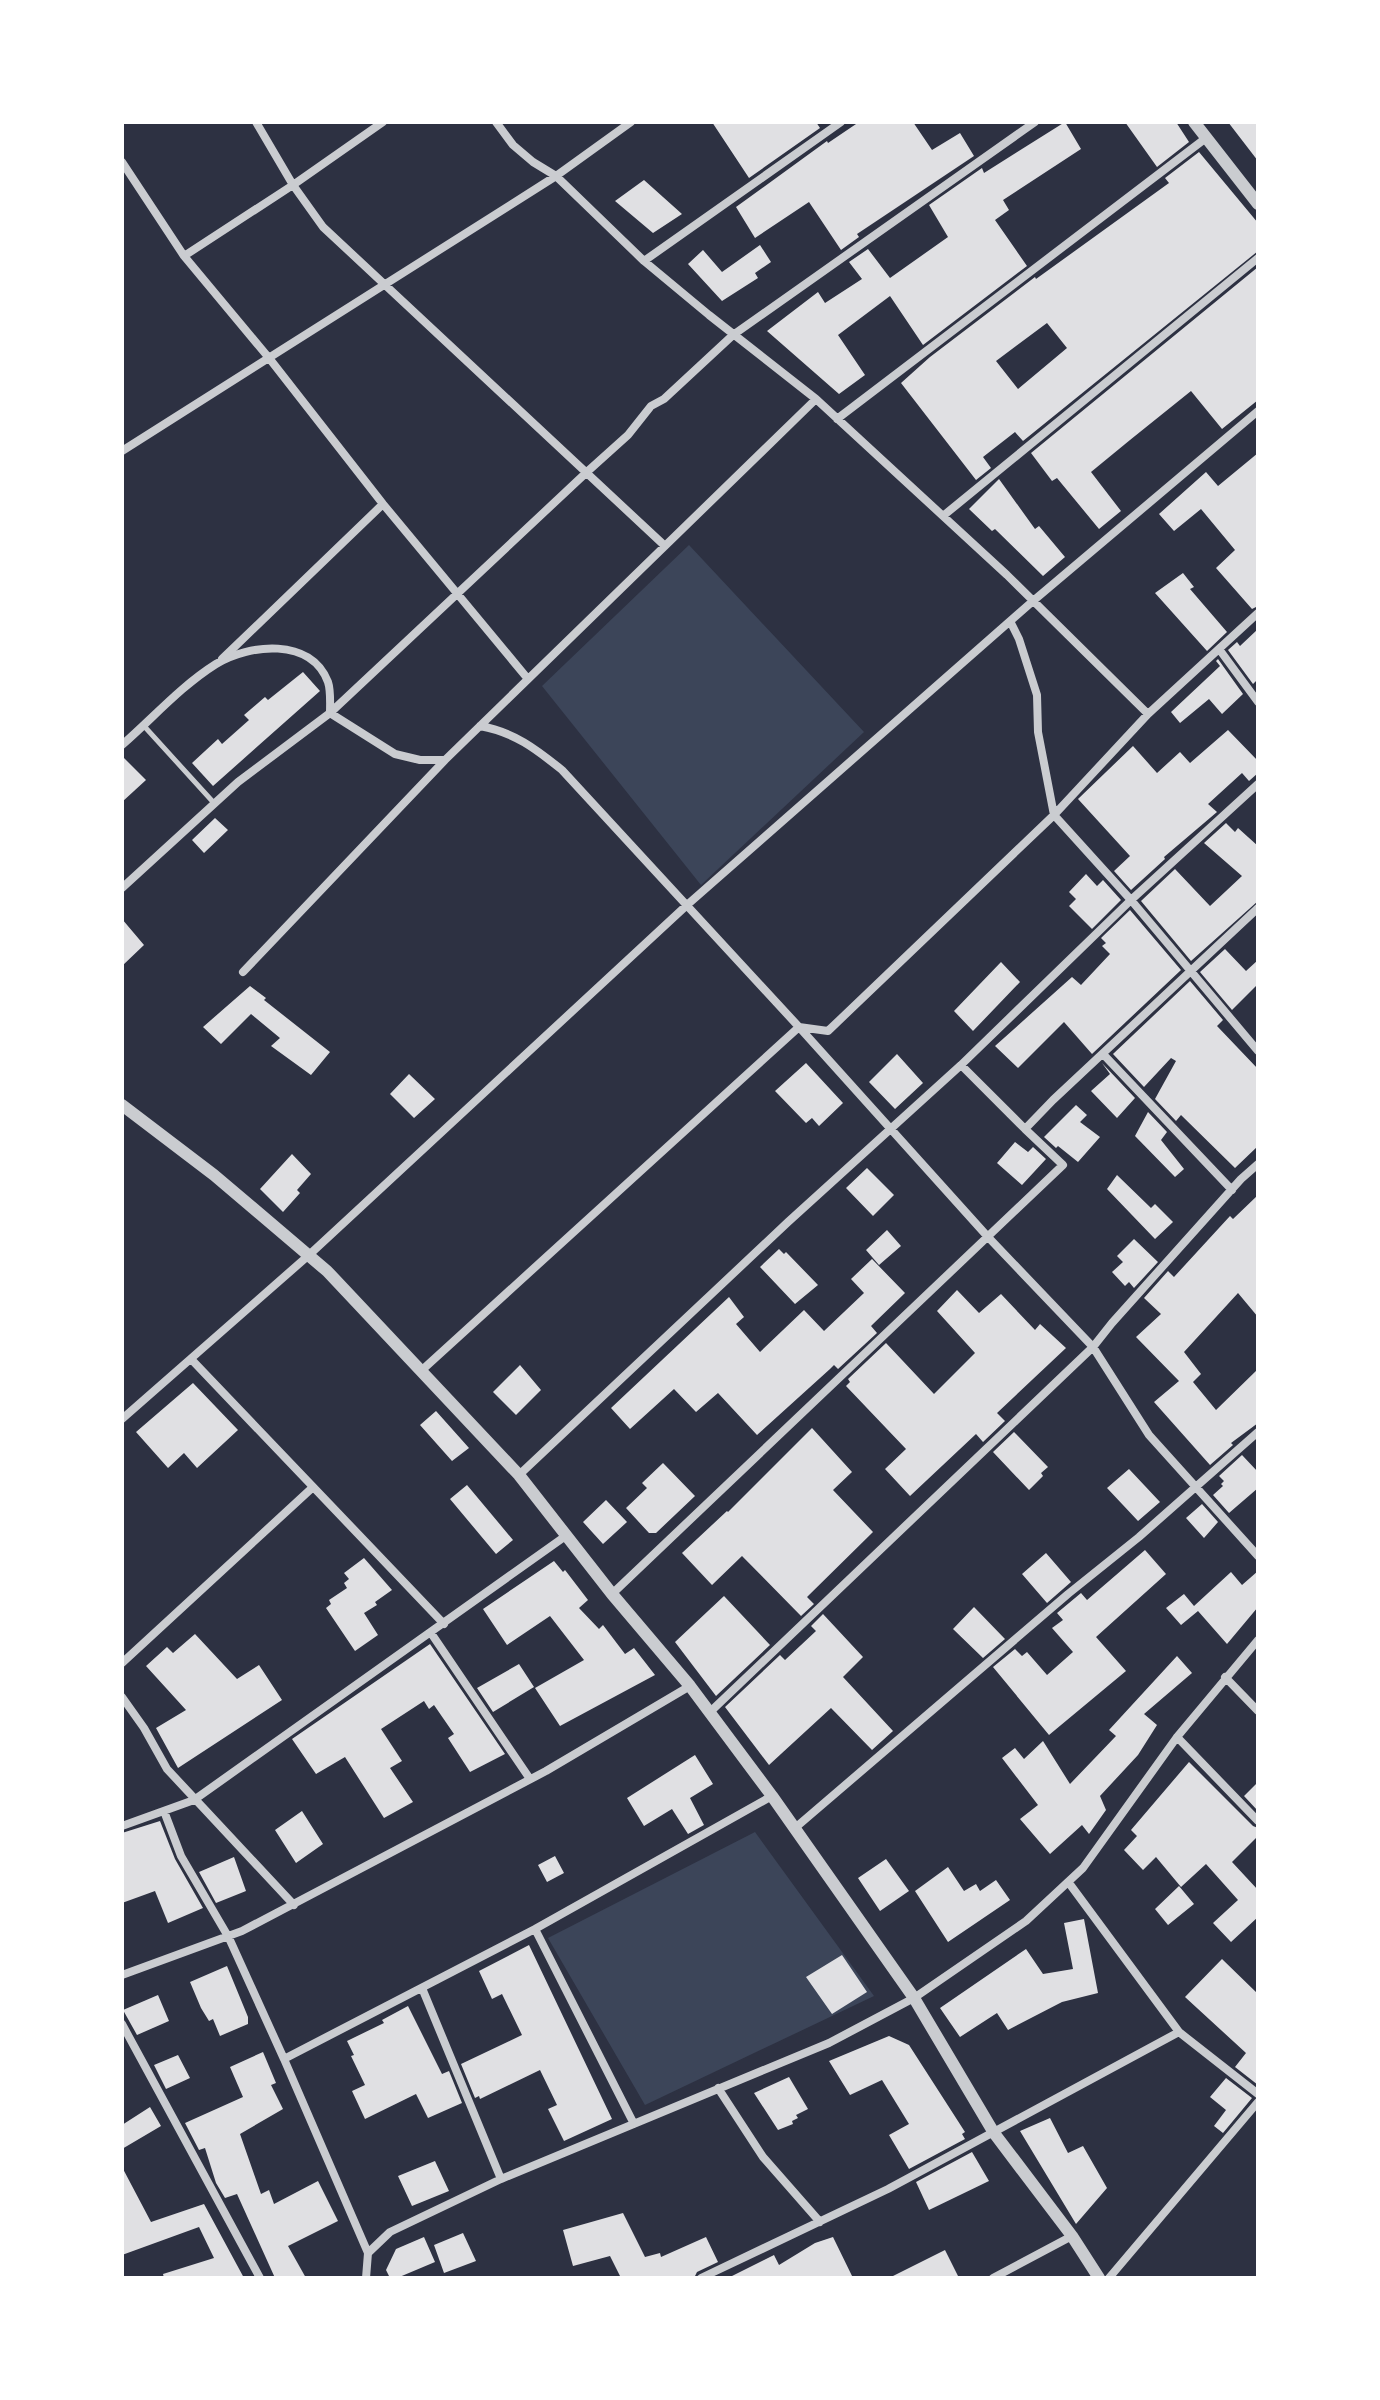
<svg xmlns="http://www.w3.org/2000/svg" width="1380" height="2400" font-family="'Nunito Sans',sans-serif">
	<rect width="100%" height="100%" fill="#2d3142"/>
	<path fill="#3c4559" d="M689,545L864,732L701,885L542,686Z
		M755,1832L874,1996L645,2105L548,1938Z"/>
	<path fill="#e0e0e3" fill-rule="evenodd" d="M712,122H816L820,128L749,178Z
		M859,122H913L932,150L960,133L974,156L857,234L859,237L841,250L809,202L755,238L736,207L827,141L828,143Z
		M1065,122L1081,149L1003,200L1009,210L995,220L1027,266L923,345L890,296L838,335L865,375L839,394L767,331L818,292L825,303L862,279L849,262L868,249L890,278L948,237L929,205L982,168L984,173Z
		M1125,122H1176L1189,142L1157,167Z
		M1228,122H1258V161Z
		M1199,152L1258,223V251L1023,441L1015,432L983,457L991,468L976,480L901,383L930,357L1035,277L1036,279L1169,183L1165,178ZM1047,323L1067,348L1018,389L996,361Z
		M644,180L682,214L653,233L615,201Z
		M760,245L771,262L755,273L758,278L722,301L688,264L703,250L722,272Z
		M1258,267V400L1222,429L1191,391L1130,440L1091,472L1121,511L1099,529L1057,478L1052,481L1031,453Z
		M1258,453V606L1252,609L1216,568L1235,550L1201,509L1174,531L1159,514L1206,472L1218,486Z
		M999,479L1035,529L1039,526L1065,557L1043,576L995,529L992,531L969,509Z
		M1183,573L1194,587L1190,589L1227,632L1207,651L1155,593Z
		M1258,629V679L1253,684L1228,650L1237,642L1240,646Z
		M1218,659L1243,694L1222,714L1209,699L1180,723L1171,712L1220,666L1216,661Z
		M303,672L320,691L213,786L192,763L218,739L222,744L249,720L244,715L265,697L268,700Z
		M1228,730L1258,761V773L1249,781L1242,773L1208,804L1217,812L1164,857L1165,859L1131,890L1114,871L1130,856L1078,799L1133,746L1157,773L1180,752L1190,763Z
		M122,756L146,780L122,802Z
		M215,818L228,830L204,853L192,840Z
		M1226,823L1235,832L1238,828L1258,846V901L1191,961L1141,901L1175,869L1210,906L1242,876L1204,843Z
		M1086,874L1097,886L1103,880L1121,900L1092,929L1069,906L1076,899L1069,892Z
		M1130,910L1181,970L1092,1054L1064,1022L1018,1068L995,1046L1072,977L1081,985L1110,954L1102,946L1106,943L1101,938Z
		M122,919L144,945L122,966Z
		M1225,949L1246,971L1258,960V984L1232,1010L1200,972Z
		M1001,962L1020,982L973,1031L954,1011Z
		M1190,981L1223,1020L1217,1026L1258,1069V1146L1235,1168L1181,1115L1176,1121L1155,1099L1176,1061L1171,1058L1144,1087L1113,1054Z
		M250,986L266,998L264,1000L330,1052L311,1075L271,1046L280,1038L251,1014L221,1044L203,1027Z
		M897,1054L923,1083L895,1109L869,1082Z
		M806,1063L843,1103L819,1126L812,1118L806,1123L775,1091Z
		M1102,1063L1135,1098L1117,1118L1091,1091L1110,1074Z
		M409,1074L435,1099L414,1118L390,1094Z
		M1076,1105L1087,1115L1080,1122L1100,1137L1078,1162L1058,1146L1056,1148L1044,1137Z
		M1148,1112L1167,1132L1161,1140L1184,1169L1175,1177L1135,1136Z
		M1015,1142L1028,1152L1033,1147L1046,1159L1022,1185L997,1163Z
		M292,1154L311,1174L297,1190L300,1193L283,1212L260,1189Z
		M867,1168L894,1195L873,1216L846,1188Z
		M1117,1175L1151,1208L1155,1204L1173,1222L1155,1239L1107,1189Z
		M1258,1195V1317L1238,1293L1184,1352L1201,1374L1193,1382L1216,1410L1258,1369V1423L1231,1443L1233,1445L1210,1465L1154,1402L1179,1381L1136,1337L1161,1314L1144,1298L1168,1271L1174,1277L1230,1216L1233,1219Z
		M887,1230L901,1246L879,1265L866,1250Z
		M1134,1239L1158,1262L1134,1288L1129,1282L1125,1286L1112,1272L1123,1262L1117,1256Z
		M779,1249L784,1254L786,1252L818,1285L795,1304L760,1267Z
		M872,1259L905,1293L871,1326L877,1333L838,1369L834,1365L830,1369L757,1435L718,1393L696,1412L674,1389L630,1429L611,1408L729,1297L744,1317L736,1324L760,1352L804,1310L824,1331L864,1293L851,1279Z
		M957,1290L979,1313L1001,1294L1035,1330L1040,1324L1066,1348L997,1413L1005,1421L983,1442L976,1434L910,1496L885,1469L906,1449L846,1386L850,1382L848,1379L886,1343L934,1394L975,1353L937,1311Z
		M520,1365L541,1390L516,1415L493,1392Z
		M193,1383L238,1430L197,1468L184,1453L168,1468L136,1432Z
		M436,1411L469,1448L452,1461L420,1425Z
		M812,1428L852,1472L833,1490L873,1532L807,1597L814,1604L801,1616L742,1556L712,1585L682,1553L727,1511L728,1512Z
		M1014,1432L1048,1467L1041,1473L1043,1476L1029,1490L993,1452Z
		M1242,1455L1258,1472V1488L1229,1513L1213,1495L1223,1486L1221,1484L1224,1481L1219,1476Z
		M663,1463L695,1496L656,1533H649L626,1508L647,1488L642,1483Z
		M1129,1469L1160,1502L1138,1521L1107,1488Z
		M467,1485L513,1540L496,1554L450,1499Z
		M606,1500L627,1522L603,1544L583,1522Z
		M1202,1504L1218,1522L1204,1538L1186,1518Z
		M1145,1550L1166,1574L1096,1637L1126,1671L1049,1735L993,1667L1015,1649L1022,1656L1027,1652L1047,1675L1073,1652L1052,1628L1063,1620L1057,1613L1081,1593L1087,1600Z
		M1046,1553L1071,1582L1047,1603L1022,1574Z
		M364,1558L392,1590L375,1602L377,1605L364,1613L378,1635L355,1651L326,1608L331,1604L329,1600L347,1588L344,1583L349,1579L344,1573Z
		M554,1561L563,1572L565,1570L588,1600L579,1608L599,1629L603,1625L625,1654L634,1648L655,1675L560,1726L535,1688L584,1660L550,1616L507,1645L483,1609Z
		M1258,1571V1607L1227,1644L1198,1611L1181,1625L1166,1608L1184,1594L1194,1606L1231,1572L1242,1585Z
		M724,1596L770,1645L716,1696L675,1642Z
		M974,1607L1005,1639L983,1658L953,1629Z
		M823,1614L863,1657L843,1677L893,1731L872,1750L831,1708L769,1765L725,1707L780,1655L785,1660L816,1631L811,1626Z
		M195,1634L237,1679L259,1665L282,1700L178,1768L156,1728L186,1710L146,1666L167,1647L173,1653Z
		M430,1644L505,1754L470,1772L448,1738L454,1734L434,1705L429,1709L424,1701L381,1729L402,1761L390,1768L413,1802L384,1818L345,1757L316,1774L292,1739Z
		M1177,1656L1192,1673L1144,1714L1157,1725L1138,1755L1100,1796L1106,1810L1089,1834L1082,1825L1050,1854L1020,1819L1038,1805L1002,1758L1015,1748L1024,1759L1043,1741L1070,1784L1116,1736L1109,1730Z
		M519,1664L534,1687L493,1712L477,1688Z
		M695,1755L713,1784L690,1798L704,1825L688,1834L672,1809L644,1826L627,1798Z
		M1189,1762L1253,1826L1258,1828V1836L1232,1862L1258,1890V1917L1231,1942L1213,1923L1238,1900L1206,1864L1181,1887L1156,1857L1143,1870L1124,1850L1137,1836L1131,1830Z
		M1258,1782V1811L1244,1796Z
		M302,1811L323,1844L296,1863L275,1830Z
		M160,1821L175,1859L203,1908L168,1923L155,1891L122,1903V1833Z
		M555,1856L564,1873L547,1882L538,1865Z
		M234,1857L246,1891L216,1903L199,1872Z
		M886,1859L909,1891L880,1911L858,1878Z
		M948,1867L964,1891L976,1884L980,1891L996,1880L1010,1900L948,1942L915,1891Z
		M1179,1886L1194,1904L1168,1925L1155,1909Z
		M1084,1919L1098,1993L1062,2002L1008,2030L997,2013L960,2037L940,2008L1026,1949L1043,1974L1073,1969L1064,1923Z
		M529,1945L612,2119L564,2141L548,2109L557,2105L540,2070L480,2099L479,2096L475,2098L461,2064L522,2035L502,1994L492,1999L479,1971Z
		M842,1955L867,1992L832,2014L806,1977Z
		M1222,1959L1258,1994V2085L1235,2067L1246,2053L1185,1997Z
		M227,1966L248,2017V2024L220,2036L213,2019L209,2021L201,2008L190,1982Z
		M158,1995L169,2021L137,2035L123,2010Z
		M408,2006L442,2074L449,2071L462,2103L428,2118L416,2094L365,2119L352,2091L365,2085L351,2056L354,2055L347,2041L384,2023L382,2020Z
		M889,2036L909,2045L965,2132L962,2134L965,2139L909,2169L889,2135L909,2124L882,2080L850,2095L829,2061Z
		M263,2052L276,2083L271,2085L283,2109L240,2134L261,2194L269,2190L274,2204L318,2181L338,2221L288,2246L306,2278H275L237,2194L225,2198L216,2183L205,2148L199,2150L185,2123L243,2097L230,2067Z
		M178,2055L190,2078L166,2089L154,2065Z
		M789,2077L808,2109L796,2115L798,2118L792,2121L793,2124L778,2130L754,2093Z
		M1226,2078L1252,2098L1223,2133L1214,2126L1226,2110L1210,2097Z
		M150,2107L161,2126L122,2149V2125Z
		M1050,2118L1068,2153L1083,2146L1107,2188L1076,2224L1020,2131Z
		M972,2152L989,2181L929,2210L916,2182Z
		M435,2161L449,2191L412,2206L398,2176Z
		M122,2167L151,2222L204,2204L244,2278H164L163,2274L214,2258L199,2227L122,2255Z
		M623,2213L645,2257L660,2253L661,2257L706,2237L718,2262L697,2272L694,2278H621L610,2256L573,2266L563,2230Z
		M463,2233L476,2261L444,2273L434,2245Z
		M424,2237L435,2262L397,2278H390L386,2270L396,2249Z
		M833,2237L853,2278H728L774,2255L779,2265L815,2243Z
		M945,2250L959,2278H889Z"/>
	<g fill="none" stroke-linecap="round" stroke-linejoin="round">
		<path stroke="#caccd0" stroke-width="5" d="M144,726L214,803"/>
		<path stroke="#caccd0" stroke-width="8" d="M256,122L293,185L383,122
			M496,122L513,145L533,162L556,176L644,261L709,315L816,399L1007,575L1148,714
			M122,162L184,256L269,358L383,504L528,679
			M184,256L293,185L323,227L665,546
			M644,261L841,122
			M816,399L445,760H420L395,754L330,713L588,471L628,435L651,406L664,399L733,335L1035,122
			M837,419L1206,138
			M122,451L556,176L631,122
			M943,516L1258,258
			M1010,621L1019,639L1037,695L1038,732L1054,815L1131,900L1258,1051
			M1219,649L1258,702
			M222,659L383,504
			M480,726C514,732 536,749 562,770L799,1027L988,1237L1093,1347L1149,1435L1258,1556
			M122,745C153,718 181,686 216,664C249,644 311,637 328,682C331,691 330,704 330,713L238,782L122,888
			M243,972L445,760
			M1103,1054L1232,1190
			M961,1065L1025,1129
			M191,1359L444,1624
			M421,1371L799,1027L828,1031L1054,815L1148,714L1258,613
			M122,1419L309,1255L687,905L1033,601L1258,411
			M519,1475L788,1222L961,1065L1131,900L1258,784
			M612,1594L1063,1165L1025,1129L1053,1100L1258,908
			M431,1633L530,1779
			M122,1663L312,1488
			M1225,1677L1258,1711
			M122,1697L144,1728L167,1769L294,1905
			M709,1713L1093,1347L1112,1323L1241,1179L1258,1164
			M1177,1737L1258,1821
			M164,1811L181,1856L229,1938L284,2059
			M122,1826L194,1800L567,1535
			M795,1828L1068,1594L1139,1537L1258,1432
			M1069,1883L1179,2032L1258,2094
			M535,1929L634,2124
			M122,1975L242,1931L546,1771L690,1686
			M122,2024L260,2278
			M718,2088L763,2157L820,2222
			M501,2179L829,2043L914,1998L1026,1921L1083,1868L1177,1737L1258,1640
			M368,2253L284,2059L535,1929L772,1796
			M366,2278L368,2253L390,2232L501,2179L422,1988
			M701,2278L888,2189L1179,2032
			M993,2278L1072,2236
			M1109,2278L1258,2102"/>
		<path stroke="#caccd0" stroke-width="12" d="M1194,122L1258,204
			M122,1105L214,1175L327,1271L519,1475L612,1594L690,1686L772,1796L914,1998L994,2133L1072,2236L1099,2278"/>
	</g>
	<rect width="1380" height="2400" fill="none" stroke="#ffffff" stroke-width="248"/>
</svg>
